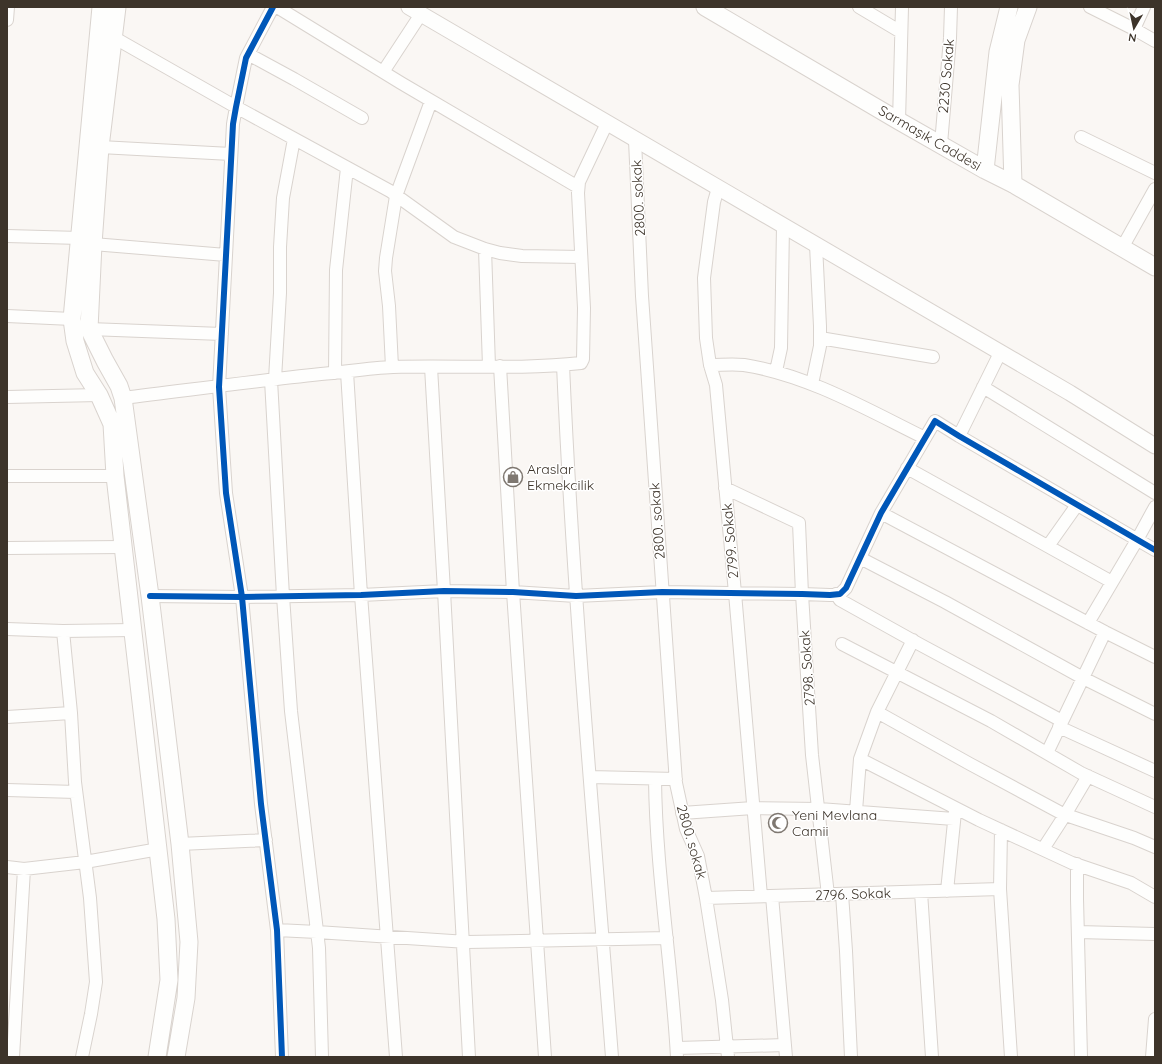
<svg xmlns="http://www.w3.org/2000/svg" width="1162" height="1064" font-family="Quicksand,sans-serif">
	<rect width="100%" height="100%" fill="#faf7f4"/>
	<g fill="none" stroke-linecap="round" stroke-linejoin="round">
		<g stroke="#d9d3ce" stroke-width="14">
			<path id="minor" d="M273,7L246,58L236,107L233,124L219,387L226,493L242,597L261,804L277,930L282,1057
				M277,7L401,83L578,187
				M859,7L901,32
				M1090,7L1134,29L1155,41
				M7,20L8,7
				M1134,29L1144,7
				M113,37L236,107L390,191L454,237L485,249L500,253L522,256L581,257
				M248,54L294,79L362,118
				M383,72L421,14
				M899,121L902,7
				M1081,137L1155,173
				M635,140L642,296L647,367L676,783L686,829L698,856L706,898L722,1000L728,1057
				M941,144L950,38L951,7
				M100,147L231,154
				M718,188L714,202L704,278L706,338L710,365L716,385L735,593L761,896
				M7,236L80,238
				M93,244L226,255
				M1122,248L1155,189
				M485,249L489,366
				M7,316L72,319
				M89,329L222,334
				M820,338L933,357
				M563,365C573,596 594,826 612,1057
				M710,365C721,365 733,364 744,365C808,375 868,410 925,438
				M500,366L513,592L545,1057
				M392,367L389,306L385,271L386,258L396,196L431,101
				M431,367L444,591L469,1057
				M776,371L781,348L783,226
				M347,372L361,595L396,1057
				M335,373L336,270L347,168
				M275,379L280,293V247L283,198L294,139
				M271,380L283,596L291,711L319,948L322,1057
				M812,384L820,346V326L816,245
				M983,387L1155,493
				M7,397L99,395
				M123,398C189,390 255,381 321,374C345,372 369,368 393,367C456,365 519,370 581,363L583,359L584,308L578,193L579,182L607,123
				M959,436L1000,353
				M907,468L1112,582
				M7,476H115
				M725,488L799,523L802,594L812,755L828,895
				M881,513L1105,632L1155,657
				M1048,546L1077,505
				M7,548L123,547
				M860,558L945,602L1083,678L1155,714
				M836,594L840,600L919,644L1062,721
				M150,596L242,597L361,595L444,591L513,592L576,596L662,592L802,594L830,595L840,594L846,588L881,513L935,421L959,436L1155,550
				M1088,623L1137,540L1155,507
				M7,629L63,631L133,630
				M63,631L71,713L75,782L90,898L96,982L91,1014L82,1057
				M842,644L991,721L1081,773L1155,807
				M877,712L970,764L1063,814L1134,838L1155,847
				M7,717L71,713
				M1059,727L1155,771
				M1047,753L1105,632
				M860,759L979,820L1072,863L1131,883L1155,897
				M590,777L676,779
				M655,779C656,872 672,964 677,1057
				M7,790L76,792
				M856,811L860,759L877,712L913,640
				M682,813L753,808L819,809L954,819
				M1001,830L1000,889L1011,1057
				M180,844L266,840
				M1043,849L1065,815L1088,776
				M1077,864V899L1081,1057
				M7,867L24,869L85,862L159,849
				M947,891L955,812
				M921,892L932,1057
				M842,894L846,951L851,1057
				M772,896L786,1057
				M706,898L1000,889
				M277,930L317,932L467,942L667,938
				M1078,932L1155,934
				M677,1048L785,1045
				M13,1057L24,869
				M1152,1057L1155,1019"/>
		</g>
		<g stroke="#d9d3ce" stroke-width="17">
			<path id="tertiary" d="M409,7L1070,393L1155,446"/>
		</g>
		<g stroke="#d9d3ce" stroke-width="19">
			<path id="secondary" d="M101,7L72,319L75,341L85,373L99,395L112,424L115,476L166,919L169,980L157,1057
				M117,7L100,147L93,244L89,329L105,361L119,386L123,398L150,596L180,844L189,942L186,998L176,1057
				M705,7L899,121L985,170L1013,184L1155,267
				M985,170L998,52L1009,7
				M1013,184L1010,85L1016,40L1028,7"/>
		</g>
		<use href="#minor" stroke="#fefefd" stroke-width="12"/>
		<use href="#tertiary" stroke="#fefefd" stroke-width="15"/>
		<use href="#secondary" stroke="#fefefd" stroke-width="17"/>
		<g stroke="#fff" stroke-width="8">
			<path id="cycleway" d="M273,7L246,58L236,107L233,124L219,387L226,493L242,597L261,804L277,930L282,1057
				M150,596L242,597L361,595L444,591L513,592L576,596L662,592L802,594L830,595L840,594L846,588L881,513L935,421L959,436L1155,550"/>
		</g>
		<use href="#cycleway" stroke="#0057b8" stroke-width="6"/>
	</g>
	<defs>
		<g id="shop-ring" transform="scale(1)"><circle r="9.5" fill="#fff" stroke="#7f7871" stroke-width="1.5"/><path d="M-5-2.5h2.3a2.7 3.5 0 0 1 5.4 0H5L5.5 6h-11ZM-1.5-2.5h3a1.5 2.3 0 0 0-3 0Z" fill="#7f7871"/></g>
		<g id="mosque-ring" transform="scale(1)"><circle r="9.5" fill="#fff" stroke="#7f7871" stroke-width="1.5"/><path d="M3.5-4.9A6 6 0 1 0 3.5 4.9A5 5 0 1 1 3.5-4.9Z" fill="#7f7871"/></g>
	</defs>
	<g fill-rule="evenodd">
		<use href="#shop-ring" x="513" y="477"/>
		<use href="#mosque-ring" x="778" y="823"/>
	</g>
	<g text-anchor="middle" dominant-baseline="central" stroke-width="3" stroke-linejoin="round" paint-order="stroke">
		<g font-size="14" fill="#3d342a" stroke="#fff">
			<text transform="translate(946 76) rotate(-85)">2230 Sokak</text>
			<text transform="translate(930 138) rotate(30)">Sarmaşık Caddesi</text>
			<text transform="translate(638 198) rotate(-93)">2800. sokak</text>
			<text transform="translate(657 521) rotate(-94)">2800. sokak</text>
			<text transform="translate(730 541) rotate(-95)">2799. Sokak</text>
			<text transform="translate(807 668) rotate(-94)">2798. Sokak</text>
			<text transform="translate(692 842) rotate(74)">2800. sokak</text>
			<text transform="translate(853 894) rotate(-2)">2796. Sokak</text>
		</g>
		<g font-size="14" fill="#3d342a" stroke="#fff" text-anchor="start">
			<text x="527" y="469">Araslar<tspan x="527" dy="16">Ekmekcilik</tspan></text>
			<text x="792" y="815">Yeni Mevlana<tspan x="792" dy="16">Camii</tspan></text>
		</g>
	</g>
	<rect width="1162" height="1064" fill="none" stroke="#3d342a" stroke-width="16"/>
	<g transform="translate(1134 28) rotate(189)" stroke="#ffffff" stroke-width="3" paint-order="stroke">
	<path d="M0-3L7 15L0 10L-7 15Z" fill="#3d342a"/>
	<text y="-6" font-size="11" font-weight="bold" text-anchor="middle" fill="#3d342a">N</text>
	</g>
</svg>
